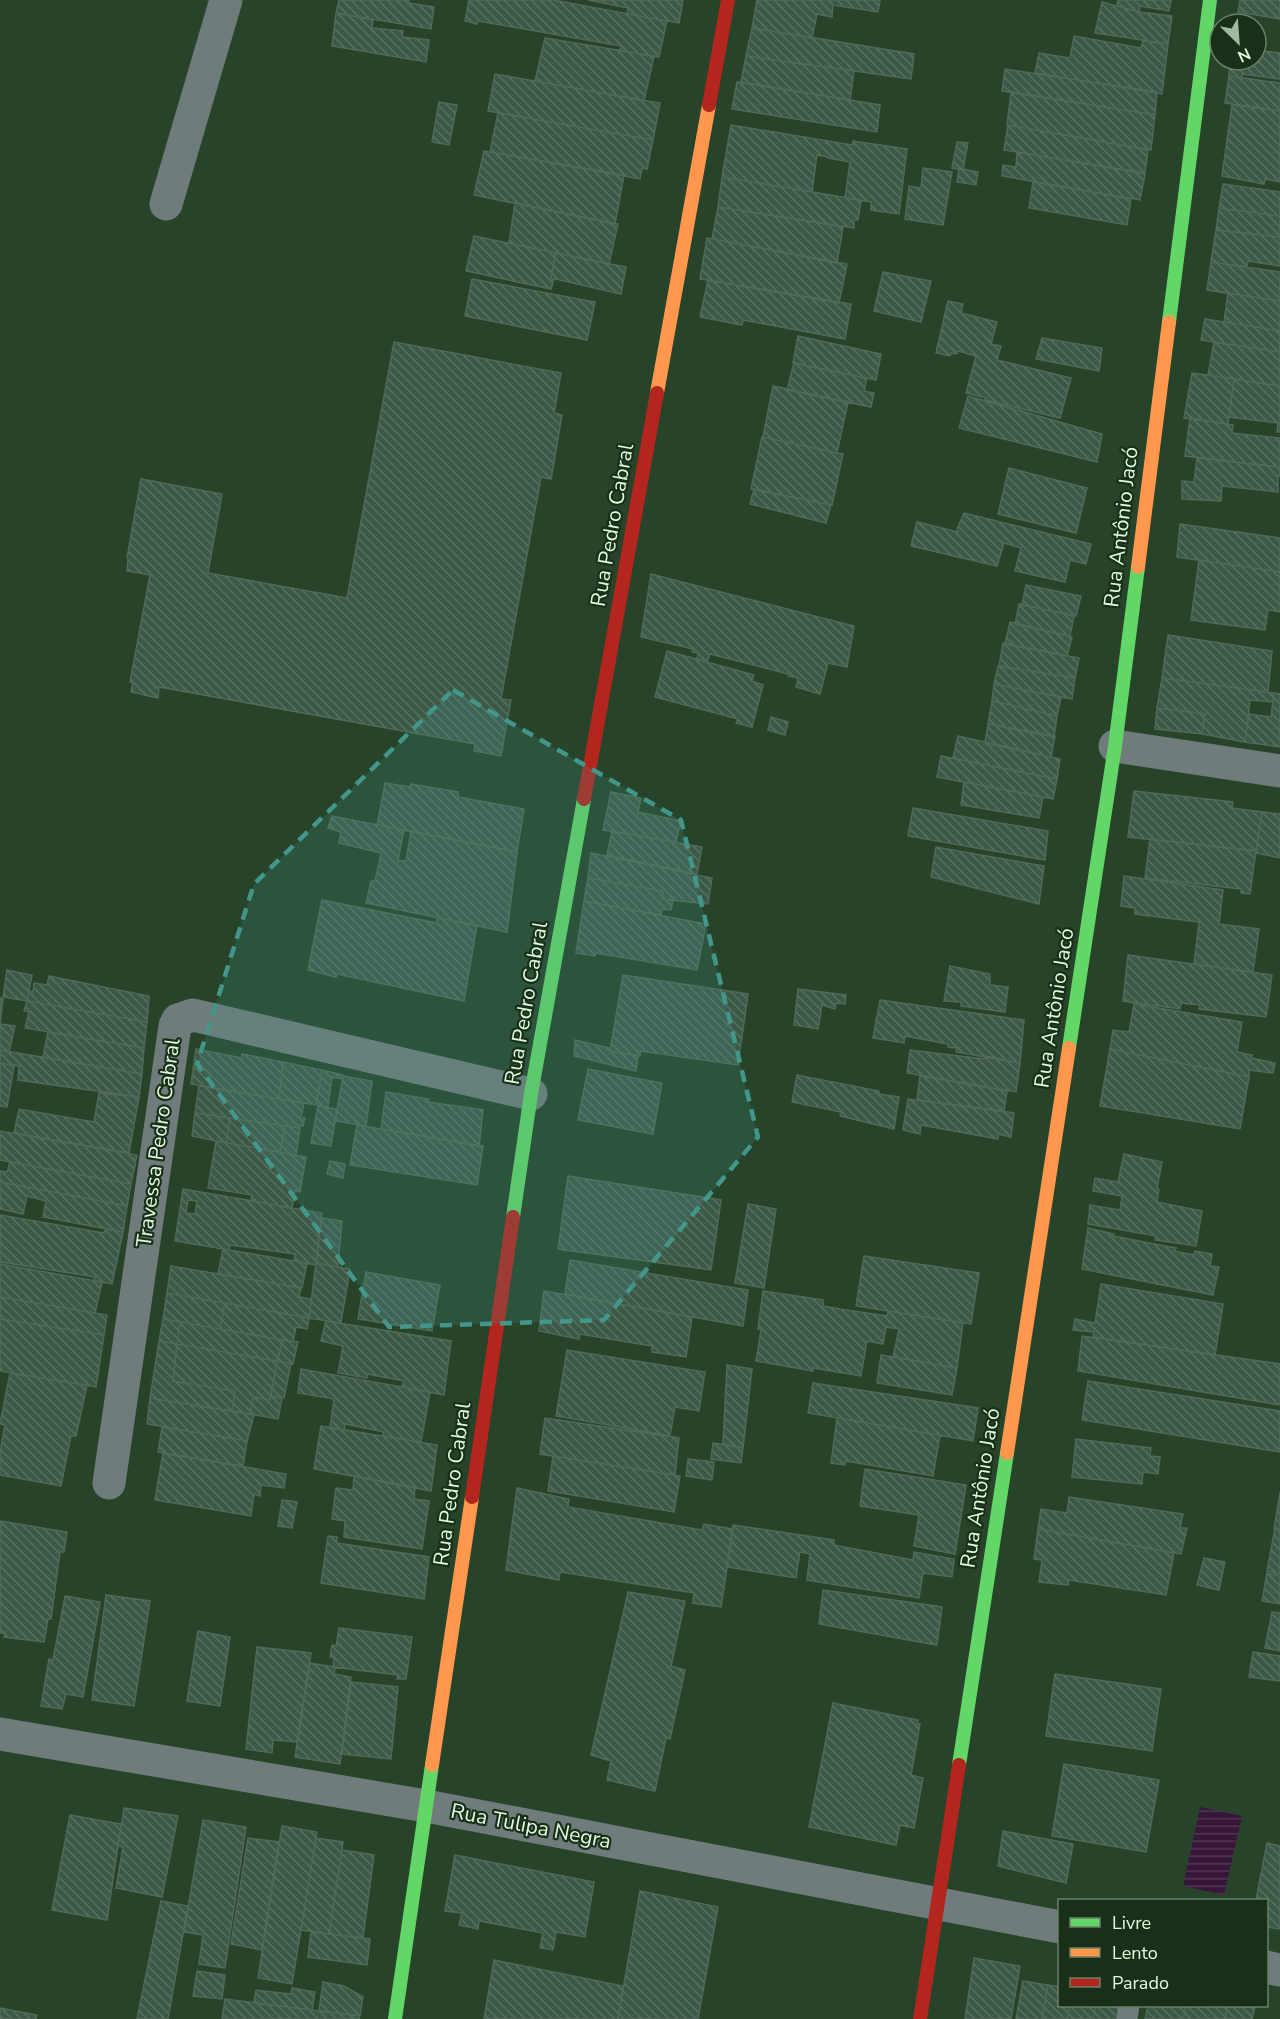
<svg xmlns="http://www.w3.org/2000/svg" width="1280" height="2019" font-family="'Nunito Sans',sans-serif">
	<defs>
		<pattern id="water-rules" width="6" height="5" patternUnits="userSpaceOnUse" patternTransform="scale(1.5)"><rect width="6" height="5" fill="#361639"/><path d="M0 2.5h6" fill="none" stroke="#533955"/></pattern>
		<pattern id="building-back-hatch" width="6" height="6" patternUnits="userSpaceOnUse" patternTransform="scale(1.5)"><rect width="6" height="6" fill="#3c5847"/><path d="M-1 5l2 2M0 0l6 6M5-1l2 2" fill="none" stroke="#587161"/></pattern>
	</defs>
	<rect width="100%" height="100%" fill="#274329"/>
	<path fill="url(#water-rules)" d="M1200,1807L1242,1816L1224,1895L1183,1886Z"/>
	<path fill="url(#building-back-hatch)" stroke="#4f6b58" stroke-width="1.5" fill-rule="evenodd" d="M339,0H409L408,3L434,7L431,29L336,13Z
		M469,0H553L667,21L659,57L620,51L621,46L478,21L477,24L465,21Z
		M588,0H683L679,23L627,14L628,8Z
		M757,0H880L878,12L833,5L832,17L817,14L812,38L752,28Z
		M1118,0H1171L1169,11L1140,6L1139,12L1117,6Z
		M1240,0H1280V19L1238,12Z
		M1102,2L1139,12L1172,16L1168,44L1095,33Z
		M336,13L373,20L372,28L403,31L402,37L429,40L426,62L332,46Z
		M752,28L914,54L911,79L746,56Z
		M1074,36L1141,48L1143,41L1168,44L1162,94L1035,73L1039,53L1070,58Z
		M545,38L654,56L644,101L535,81Z
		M1256,50L1280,53V79L1242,74V78L1229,76L1230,60H1256Z
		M746,56L854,71L850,100L741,82Z
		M1005,69L1157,92L1155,115L1002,91Z
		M495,74L660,103L653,140L488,111Z
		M1229,76L1280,83V111L1225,103Z
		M737,82L880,105L877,132L732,109Z
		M1011,92L1155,115L1151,150L1007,125Z
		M439,102L457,105L449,145L432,142Z
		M1232,105L1280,111V182L1265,179L1264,184L1222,176Z
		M498,113L653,140L647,169L642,168L640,179L490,152Z
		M731,125L852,145L853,141L907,149L899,214L871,210V202L845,198L850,162L828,158V157L817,155L812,192L722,177Z
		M1008,125L1148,150L1145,173L1004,150Z
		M957,142L968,143L963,169L978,172L976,185L957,182L959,169L952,168Z
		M484,151L624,175L615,224L474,195Z
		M1017,152L1145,174L1140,200L1002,176L1003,165L1016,167Z
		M923,168L952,172L943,225L905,219L909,186L921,188Z
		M722,177L861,200L858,220H854V228L718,207Z
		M1033,182L1131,199L1127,225L1029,208Z
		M1223,184L1280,192V216L1219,208Z
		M515,203L618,224L609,264L509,243Z
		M718,207L843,227L837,263L712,239Z
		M1219,208L1280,216V237L1216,230Z
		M1216,230L1280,237V266L1248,261L1247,267L1211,262Z
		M474,236L556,253L551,278L554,279L551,289L466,271Z
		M707,238L847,264L839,303L700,279Z
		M556,253L626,267L621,294L551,278Z
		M1211,262L1280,272V301L1207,290Z
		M883,272L931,281L921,322L874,311Z
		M472,279L595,302L587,340L465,316Z
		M708,280L851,304L845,339L743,320L742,325L700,317Z
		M1228,293L1280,301V331L1224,322Z
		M948,301L963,304L961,313L997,322L991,344L1001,346L997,360L1071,378L1060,418L985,400L986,398L966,393L976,356L958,351L957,354L951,353L950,356L936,353Z
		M1205,319L1280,331V352L1201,340Z
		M798,336L881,354L876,380L793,363Z
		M1042,338L1102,348L1099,371L1036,359Z
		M394,342L561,373L554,413L562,415L551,479L541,477L501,699L511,700L501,756L474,751L475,744L159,687L158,698L131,692L133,682H130L150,575L127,571L128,559L127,558L141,479L222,494L208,573L347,598Z
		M1214,342L1280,352V386L1208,375Z
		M794,363L867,378L864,391L874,393L871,407L787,390Z
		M1192,373L1234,379L1228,424L1184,418Z
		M1234,379L1280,386V432H1277L1278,423L1229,417Z
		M773,386L848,402L837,453L763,437Z
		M968,396L1102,434L1097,462L959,428Z
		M1190,418L1233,425L1232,433L1280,438V467L1185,456Z
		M762,437L843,454L832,505L751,489Z
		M1197,458L1280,467V476H1278V492L1222,486L1221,501L1182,499V481L1194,482Z
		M1009,468L1087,488L1076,533L998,514Z
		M754,489L831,505L826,523L750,504Z
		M964,513L1091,544L1086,564L1070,560L1065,582L1015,571L1021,548L1004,543L997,566L911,546L917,522L958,532L957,529Z
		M1180,524L1280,538V572L1177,557Z
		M1199,560L1280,572V612L1268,610L1265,630L1191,620Z
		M651,574L854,626L847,667L828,663L820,694L796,687L798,678L788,676V674L710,654L707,662L697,659L698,653L692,652L693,649L641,637Z
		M1026,585L1081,596L1076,616L1022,605Z
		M1019,604L1074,616L1070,636L1015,624Z
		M1010,622L1072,637L1067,656L1005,644Z
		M1168,635L1272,651L1268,692L1162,678Z
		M1003,643L1079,658L1075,678L999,666Z
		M667,651L754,675L752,681L763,685L752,727L736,723L738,719L655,697Z
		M998,666L1075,678L1072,699L994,684Z
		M1162,678L1274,693L1273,702L1250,700L1245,742L1202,734L1205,714L1157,708Z
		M994,684L1061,697L1057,716L992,701Z
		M1274,693L1280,694V747L1245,742L1249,714L1271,717Z
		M992,701L1057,716L1054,737L988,724Z
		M1157,708L1205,714L1202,734L1155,729Z
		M771,717L788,722L785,735L768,730Z
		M988,724L1055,736L1051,757L985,743Z
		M958,736L1060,759L1057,779L953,758Z
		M941,756L1057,779L1053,799L937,777Z
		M964,782L1043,797L1039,818L961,805Z
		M385,783L410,787L411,784L458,792V797L524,809L517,852L377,825Z
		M1134,791L1233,802L1232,808L1262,812L1256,851L1128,837Z
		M611,792L641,798L638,812L681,821L676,842L603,830Z
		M913,808L1048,831L1045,860L908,836Z
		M1262,812L1280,814V858L1256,853Z
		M332,816L404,830L398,860L406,861L411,831L517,852L507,932L366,903L371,881H375L381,853L339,843L341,832L328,828Z
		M612,831L702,847L697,874L607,855Z
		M1150,839L1256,851L1250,894L1241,893V889L1145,878Z
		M936,847L1044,866L1039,904L931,877Z
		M591,853L712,878L708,904L662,899L663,891L588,878Z
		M1124,876L1223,890L1219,924L1259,929L1253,972L1194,964L1199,922L1135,914V908L1121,906Z
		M588,878L663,891L662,899L673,900L671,910L662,909L661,915L584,901Z
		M322,900L437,923V918L477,925L464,1001L337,974L336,977L308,970Z
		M584,901L706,924L697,970L596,953L595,956L576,953Z
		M1128,955L1272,975L1266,1017L1199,1009L1200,1005L1181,1003L1180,1009L1123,1001Z
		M950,966L990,974V985L1008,987L1005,1012L961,1006V1002L944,1001Z
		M7,970L32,975L27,1001L3,997Z
		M623,975L748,994L738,1065L641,1051L640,1056L610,1051Z
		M49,976L149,996L147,1022L27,1001L29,991L33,992L34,983L47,985Z
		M798,989L846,995L845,1004L836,1003L835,1009L822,1005L818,1029L794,1025Z
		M0,998L3,999L0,1025Z
		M880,1000L1024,1020L1020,1063L956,1052L957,1048L948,1047V1044L905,1036L904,1043L873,1038Z
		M27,1001L147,1022L144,1048L25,1028L29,1012L24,1011Z
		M1134,1004L1242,1022L1237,1052L1252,1055L1251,1058L1275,1063L1273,1073L1249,1070V1077L1110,1049L1113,1030L1129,1032Z
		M0,1024L15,1026L9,1052L0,1050Z
		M48,1032L144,1048L142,1074L43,1057Z
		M575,1040L610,1048V1051L638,1056L636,1071L574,1056Z
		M196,1049L242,1058V1054L283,1062L279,1099L191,1084Z
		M1110,1049L1249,1077L1240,1129L1100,1106Z
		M0,1050L142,1074L139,1097L18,1080L19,1066L0,1063Z
		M910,1050L984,1059V1056L1020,1063L1016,1092L907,1073Z
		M283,1062L322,1070L316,1105L279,1099Z
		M0,1063L14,1066L7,1107L0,1106Z
		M588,1069L662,1083L653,1134L578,1120Z
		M322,1070L343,1075V1079L332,1077L328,1107L316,1105Z
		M797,1075L879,1091V1094L899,1097L894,1129L840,1116L841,1112L792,1102Z
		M343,1076L372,1081L366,1126L335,1121Z
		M920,1076L1007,1091L1004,1111L917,1100Z
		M199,1086L304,1103L301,1117L305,1118L303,1126L300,1125L299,1128L195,1113Z
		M386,1092L429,1099L428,1102L483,1110L479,1146L381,1129Z
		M99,1093L139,1097L129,1153L14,1133L19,1109L94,1122Z
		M908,1099L1014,1113L1011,1137L998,1134V1139L921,1125L920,1134L903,1130Z
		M318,1106L337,1109L331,1146L311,1143Z
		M195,1113L230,1118L226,1143L192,1136Z
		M230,1118L285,1126L280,1152L226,1143Z
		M357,1125L483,1146L477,1185L350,1165Z
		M285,1126L300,1128L296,1156L280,1152Z
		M0,1131L137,1155L131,1184L0,1160Z
		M216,1141L306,1157L300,1192L295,1191L292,1208L251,1201L252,1195L208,1188Z
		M1124,1154L1162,1162L1157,1188L1159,1189L1157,1202L1202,1211L1196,1246L1155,1240L1156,1236L1088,1224L1090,1205L1120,1210L1122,1196L1093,1191L1095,1178L1118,1182Z
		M330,1161L345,1164L343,1178L327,1174Z
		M10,1162L131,1184L127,1206L0,1182V1171L7,1172Z
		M568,1176L721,1200L711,1270L558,1249Z
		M0,1182L127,1206L123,1232L43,1217L46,1201L27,1196L23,1214L0,1209Z
		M183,1189L322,1213L316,1265L294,1261L295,1254L230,1245L229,1250L175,1241ZM188,1200L197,1201L195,1214L186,1213Z
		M748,1204L776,1209L764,1288L735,1283Z
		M0,1215L104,1233L105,1229L123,1232L112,1284L94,1281L95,1277L0,1262Z
		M321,1218L342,1221L338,1267L316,1263Z
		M1088,1228L1114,1234L1113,1236L1176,1248L1174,1251L1194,1255L1195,1251L1212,1254L1210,1266L1219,1267L1213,1295L1082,1269Z
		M223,1249L307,1263L302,1288L218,1274Z
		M864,1256L979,1273L971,1324L856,1306Z
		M570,1260L748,1290L743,1326L565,1294Z
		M316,1263L350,1269L341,1323L309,1318Z
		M0,1264L102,1282L95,1313L0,1297Z
		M171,1266L301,1288L299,1297L311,1299L309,1318L167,1293Z
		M366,1272L440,1285L432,1331L358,1319Z
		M1101,1284L1223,1304L1215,1355L1093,1337L1094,1332L1073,1330L1075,1319L1095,1323Z
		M544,1291L692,1317L686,1357L652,1352V1346L580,1334L579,1339L539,1331Z
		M763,1291L823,1300V1306L840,1309L887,1316L888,1311L963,1323L957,1368L893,1357L899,1329L886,1327L883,1344L867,1341L861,1376L813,1368V1371L756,1361L761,1330L758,1329Z
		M167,1293L225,1303L220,1329L163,1319Z
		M0,1297L107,1315L104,1335L0,1319Z
		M225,1303L309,1318L307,1329L296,1327L293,1342L220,1329Z
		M0,1319L104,1335L96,1387L0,1371Z
		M163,1319L180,1322L177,1344L159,1341Z
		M326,1321L451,1341L444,1395L402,1387L404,1381L367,1374V1378L338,1373L343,1346L321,1341Z
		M180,1322L220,1329L283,1340L277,1361L177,1344Z
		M1082,1336L1280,1364V1405L1078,1371Z
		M283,1340L298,1342L293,1364L277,1361Z
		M159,1341L177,1344L173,1381L235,1391L232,1411L150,1398Z
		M177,1344L277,1361L270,1400L253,1397L250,1414L232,1411L235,1391L173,1381Z
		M567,1350L705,1372L699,1411L675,1407L670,1436L556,1416Z
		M881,1355L957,1368L952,1395L877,1383Z
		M277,1361L291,1364L284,1398L271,1396Z
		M727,1365L752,1369L743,1448L723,1444Z
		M301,1369L430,1392L421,1442L382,1436L384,1432L345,1424L344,1430L330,1428L334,1399L298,1393Z
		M10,1373L87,1385L76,1436H71L61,1486L0,1475V1453L5,1425L0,1424Z
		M1088,1381L1280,1411V1452L1082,1420Z
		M813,1383L978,1408L973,1441L808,1413Z
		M271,1396L282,1398L278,1419L250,1414L253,1397L270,1400Z
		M150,1398L254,1415L247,1441L147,1424Z
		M545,1418L679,1438L675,1475L540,1454Z
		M837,1418L940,1435L933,1476L846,1461L845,1465L831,1463Z
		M321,1426L437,1445L431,1491L314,1469Z
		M162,1427L247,1441L243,1466L158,1452Z
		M1076,1439L1151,1448L1150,1456L1160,1457L1158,1474L1143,1472L1142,1484L1072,1477Z
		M713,1443L743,1448L741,1463L711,1459Z
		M163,1453L286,1474L284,1488L261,1485L260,1496L254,1494L251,1516L155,1500Z
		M553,1456L680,1476L674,1512L548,1491Z
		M688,1459L714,1462L712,1480L686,1476Z
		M865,1469L966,1485L955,1554L914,1546L919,1515L860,1506Z
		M354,1476L415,1487L414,1499L429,1501L422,1549L344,1537L345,1521L332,1519L336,1488L353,1490Z
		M517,1488L569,1499L568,1507L702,1530L704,1524L733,1529L721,1607L693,1603L694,1593L560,1572L559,1580L506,1570Z
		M1280,1492V1530L1274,1529Z
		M1069,1497L1183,1514L1180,1528H1187L1181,1554L1038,1529L1041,1509L1067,1513Z
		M282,1500L297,1502L292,1528L278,1526Z
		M0,1521L67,1532L64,1552H60L51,1619H48L44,1642L4,1637L5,1633H0Z
		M733,1525L834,1540V1545L913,1560L914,1552L954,1559L952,1577L923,1573L919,1598L807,1580L810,1554L800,1552L796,1578L727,1567Z
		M1275,1528L1280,1530V1574L1267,1571Z
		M1038,1529L1174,1553L1166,1595L1069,1580L1068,1585L1039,1582L1042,1560L1034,1559Z
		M328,1536L337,1537V1543L429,1557L424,1599L321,1583Z
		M1204,1558L1225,1562L1219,1590L1197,1585Z
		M1267,1573L1280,1576V1604L1262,1601Z
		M823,1590L942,1607L937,1645L819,1624Z
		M628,1592L685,1601L671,1666L685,1670L670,1739L666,1738L655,1791L607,1780L611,1761L591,1755Z
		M106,1595L150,1601L134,1706L92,1700Z
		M65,1596L100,1602L83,1697L66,1694L62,1709L41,1706L49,1659L53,1660Z
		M1272,1612L1280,1613V1651L1265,1648Z
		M339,1628L412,1637L406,1679H397L398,1675L333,1667L334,1658L330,1657L332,1645L336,1646Z
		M198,1631L230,1637L220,1706L187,1701Z
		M257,1647L311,1653L297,1742L273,1740L272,1753L246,1749Z
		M1253,1652L1280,1656V1681L1249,1677Z
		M310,1663L335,1667L334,1674L351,1677L340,1764L295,1757Z
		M1055,1674L1161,1689L1152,1751L1046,1736Z
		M351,1682L398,1687L391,1759L342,1754Z
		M833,1703L918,1720L917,1724H920L911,1775L923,1778L914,1828L900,1825L896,1845L809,1827Z
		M1064,1764L1159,1780L1146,1852L1052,1836Z
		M124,1808L178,1816L162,1897L116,1888L123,1847L118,1846Z
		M70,1815L121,1824L107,1920L52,1910Z
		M203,1820L246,1827L225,1968L199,1964L203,1935L184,1932Z
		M282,1826L317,1832L292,1984L258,1978Z
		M1003,1831L1073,1844L1066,1883L998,1866Z
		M248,1838L279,1842L262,1950L231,1944Z
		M316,1838L343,1842L329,1934L301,1930Z
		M1267,1843L1280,1846V1929L1266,1927V1900H1256Z
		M342,1850L374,1855L363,1938L329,1934Z
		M455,1855L594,1882L585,1937L556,1932L553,1950L540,1948L543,1933L479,1921L478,1929L459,1925L462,1913L445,1911Z
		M640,1891L718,1907L698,2019H618Z
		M161,1901L188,1906L168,2019H137Z
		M311,1932L370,1939L367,1965L308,1957Z
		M974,1958L1020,1966L1011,2019H965Z
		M494,1960L623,1986L618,2019H484Z
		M197,1971L225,1975L222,1999L193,1996Z
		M1023,1981L1048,1985L1042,2019H1016Z
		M323,1982L344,1986L363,1997L360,2016L319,2011Z
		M1048,1985L1060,1987V2006H1070L1067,2019H1042Z
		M292,1988L315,1992L312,2010L254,2003L256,1990L291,1994Z
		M225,1999L360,2016L359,2019H222Z
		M1070,2006H1096L1093,2019H1067Z
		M1096,2006H1122L1120,2019H1093Z
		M1148,2006H1186L1183,2019H1145Z
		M1186,2006H1228L1225,2019H1183Z
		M1228,2006L1255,2007L1252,2019H1225Z
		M0,2008L37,2015L36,2019H0Z"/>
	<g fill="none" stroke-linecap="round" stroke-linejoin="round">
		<path stroke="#707b7b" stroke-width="21" d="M1127,2019L1129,2006"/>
		<path stroke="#707b7b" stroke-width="33" d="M166,204L226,0
			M1115,746L1280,771
			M109,1483L175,1026L178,1020L193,1015L531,1094
			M0,1734L426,1806L1060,1927
			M1266,1967L1280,1970"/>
		<path stroke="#63d668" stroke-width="14" d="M1169,322L1210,0
			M1069,1048L1115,746L1138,567
			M513,1217L531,1094L584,799
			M959,1765L1007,1453
			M395,2019L432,1765"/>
		<path stroke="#ff974d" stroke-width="14" d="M657,393L709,105
			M1138,567L1169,322
			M1007,1453L1069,1048
			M432,1765L472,1497"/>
		<path stroke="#b3261e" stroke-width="14" d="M709,105L728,0
			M584,799L657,393
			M472,1497L513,1217
			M920,2019L959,1765"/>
	</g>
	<path fill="#43978a" fill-opacity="0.2" stroke="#43978a" stroke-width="4.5" stroke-dasharray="12 8" stroke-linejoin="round" d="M453,690L681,820L758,1137L604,1320L389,1327L197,1064L254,884Z"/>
	<g text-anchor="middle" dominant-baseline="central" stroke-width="4.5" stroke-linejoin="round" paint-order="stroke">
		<g font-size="21" fill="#dffbde" stroke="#192f19">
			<text transform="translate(612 525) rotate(-80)">Rua Pedro Cabral</text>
			<text transform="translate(1121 527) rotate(-83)">Rua Antônio Jacó</text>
			<text transform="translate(526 1003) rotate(-80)">Rua Pedro Cabral</text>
			<text transform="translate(1054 1008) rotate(-81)">Rua Antônio Jacó</text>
			<text transform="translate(158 1143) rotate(-82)">Travessa Pedro Cabral</text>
			<text transform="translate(452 1484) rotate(-82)">Rua Pedro Cabral</text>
			<text transform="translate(980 1488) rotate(-81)">Rua Antônio Jacó</text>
			<text transform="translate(531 1826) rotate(11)">Rua Tulipa Negra</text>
		</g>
	</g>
	<rect x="1058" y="1899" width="210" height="108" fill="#192f19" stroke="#688168" stroke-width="1.5"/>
	<rect x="1070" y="1918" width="30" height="9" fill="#63d668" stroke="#688168" stroke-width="1.5"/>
	<text x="1112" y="1929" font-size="18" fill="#dffbde">Livre</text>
	<rect x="1070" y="1948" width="30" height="9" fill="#ff974d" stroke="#688168" stroke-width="1.5"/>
	<text x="1112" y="1959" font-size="18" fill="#dffbde">Lento</text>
	<rect x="1070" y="1978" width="30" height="9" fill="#b3261e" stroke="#688168" stroke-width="1.5"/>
	<text x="1112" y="1989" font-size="18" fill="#dffbde">Parado</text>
	<g transform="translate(1238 42) rotate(155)"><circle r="28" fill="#192f19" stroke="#688168" stroke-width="1.5"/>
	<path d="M0-4.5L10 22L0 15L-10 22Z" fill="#9fbb9f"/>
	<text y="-9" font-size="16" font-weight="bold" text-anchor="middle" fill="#dffbde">N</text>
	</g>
</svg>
